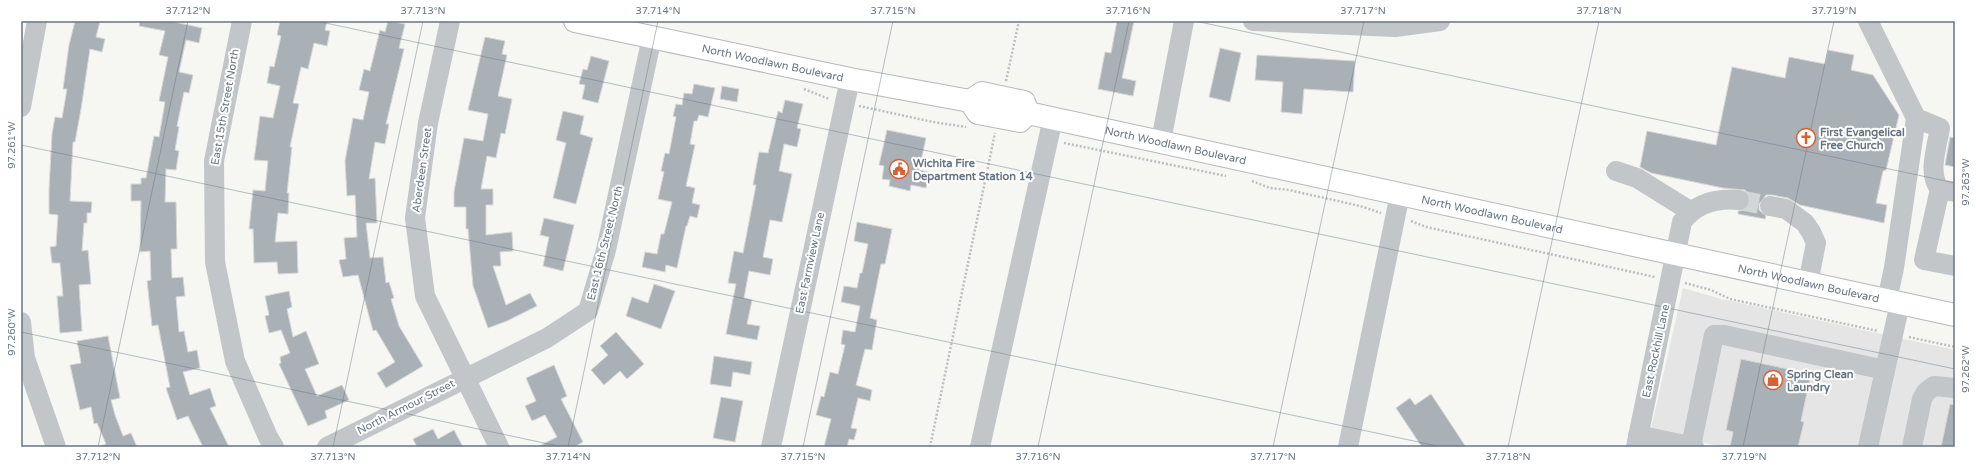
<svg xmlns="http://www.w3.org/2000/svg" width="1976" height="468" font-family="'Varela Round',sans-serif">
	<rect width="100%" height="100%" fill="#f6f6f3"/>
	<path fill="#e4e5e4" d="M1683,288L1721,299L1955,350V447H1726L1650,433Z"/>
	<path fill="#a9b0b6" stroke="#d8d8d6" d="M75,21H100L96,37L105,39L102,52L90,49L81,109L75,142H73L70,201L92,202L91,213H87V223H84L82,251L88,250L91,284L79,285L82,331L60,333L57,296H63L60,263H52L50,247L56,246L58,215L49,214V189L52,134L55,117L62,118L67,89H63L69,45Z
		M140,21H170L202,28L199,43L186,40L179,72L193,75L189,93L184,92L177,126L179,127L175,150L179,151L176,170L166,169L165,202H176L177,249H171L172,278L183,277L185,296L176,297L179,332L184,331L188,352L197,350L200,368L183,372L190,395L210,388L216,406L210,408L229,447H203L188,416L177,420L166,388L170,387L158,325L152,326L147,281L151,280L150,251L140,252L141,201H131V184H141V178H146L154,136L159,137L165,102L159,101L168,57L159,55L165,31L139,26Z
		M280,21H327L325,30L330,31L327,46L314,43L308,69L301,67L293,103L299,104L290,147H292L287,193H289L288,214L278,213L275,242L297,241L298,273L278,274L277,262L254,263L253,229H249L253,190L265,191L268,161L254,160L260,116L273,118L280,86L267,83L270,66L274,67L281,36L277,35Z
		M388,21L405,24L399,48L404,49L386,124H389L385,144L375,142L369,179L375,178L377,223H366L370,258L383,257L386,283L389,282L394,298L391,299L399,326L423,366L386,388L377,373L395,362L376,330L373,331L358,275L343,277L339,260L346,259L344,238L357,237L355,195L347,196L345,161L353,118L363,120L369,92L359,90L364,69L370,71L380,30L385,32Z
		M1117,21H1134L1122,78L1136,81L1133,96L1098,89L1105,52L1111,53Z
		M485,37L505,41L502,54L507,55L498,96L512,99L505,134L501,133L496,158L487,156L481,189H493V205H486V235L512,232L513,251L500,252L501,266H493L506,305L530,293L537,306L507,321L488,328L473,286L468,229H466V207H454V192L464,138L483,141L488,114L468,110Z
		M1220,48L1241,53L1230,102L1209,97Z
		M1828,50L1854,55L1851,70L1873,75L1899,115L1886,170L1883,171L1876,203L1887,205L1884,223L1800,205L1788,198L1772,195H1766L1759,204V210L1766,216L1765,219L1738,214V211L1744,210L1748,207L1750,201L1749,195L1745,190L1723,188L1651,173L1640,167L1647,131L1716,145L1732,67L1785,78L1789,57L1825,64Z
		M1257,55L1355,61L1353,92L1304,89L1302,114L1281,112L1283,82L1255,80Z
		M591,56L609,61L598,103L582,99L585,85L579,84L583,69L587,70Z
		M694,84L715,88L708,117L699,115L697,121H694L690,144L695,145L686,186L695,188L692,203L700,205L697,218L690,216L687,226H686L677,268L666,265L665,272L642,267L645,252L657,254L661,234H664L672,202L658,199L664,172L661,171L665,153L669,154L676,117L673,116L676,104L682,105L684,93L692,94Z
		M722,86L739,89L737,102L720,99Z
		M785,100L803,104L797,128L801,129L797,147L784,144L779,171L792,174L782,222L770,220L763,257L773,259L770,275L749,271L744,298L752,300L747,324L760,326L757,340L726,334L736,284L728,283L734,251L743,253L756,185H753L759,152L768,153L778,111L782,113Z
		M563,111L584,116L580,134L593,138L576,204L553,198L566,143L556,140Z
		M887,130L926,138L919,170L929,172L926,188L911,185L910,191L889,186L890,180L882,179L884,166L879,165Z
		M1950,137L1955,138V167L1945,165Z
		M544,218L574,225L563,271L543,266L549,237L540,235Z
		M857,222L892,229L885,264H881L870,318L877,320L872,350L865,349L856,385L872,390L870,401L858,398L851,428L857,429L854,440L849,439L847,447H824L831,419L816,415L821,396L824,397L830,372L838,374L845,345L841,344L843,330L855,332L860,306L841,302L844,286L857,288L860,273H862L868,244L854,241Z
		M654,284L675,291L661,329L626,316L632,297L648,303Z
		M289,291L292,307L287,309L293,337L306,331L319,364L305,369L317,396L342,385L349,400L325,411L327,418L308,426L279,364L281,363L280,357L290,353L281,330L269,333L265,316L269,315L265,296Z
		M616,332L644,364L627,379L620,371L604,385L591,370L608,355L600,346Z
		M108,336L120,398L111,400L115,415L123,436L131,433L137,447H98L106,444L97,423L94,424L91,407L80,410L70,365L81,363L77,341Z
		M714,356L752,362L750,375L733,372L731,387L710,384Z
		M1741,359L1811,374L1801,421L1804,422L1798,447H1730L1733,432L1726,430Z
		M554,365L567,396L561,399L583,442L574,447H537L557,437L545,415L532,421L525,406L536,401L526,378Z
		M1431,394L1466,447H1422L1396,408L1410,398L1415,405Z
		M721,397L743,401L735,442L713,438Z
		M1950,404L1955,405V447H1941Z
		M433,429L438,439L454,430L463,447H417L413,439Z"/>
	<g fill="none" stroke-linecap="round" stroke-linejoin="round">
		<path stroke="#d2d6d7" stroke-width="20" stroke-dasharray="20 10" stroke-linecap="butt" d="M1739,200L1770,206"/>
		<g stroke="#b5b9bc" stroke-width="24">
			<g id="major">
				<path id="s1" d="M575,21L850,79L970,101L982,93L1024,102L1028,113"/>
				<path d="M970,101L978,113L1020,121L1028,113"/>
				<path id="s2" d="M1028,113L1955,315"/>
			</g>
		</g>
		<path stroke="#bcbec0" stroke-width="2.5" stroke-dasharray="2 2" stroke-linecap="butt" d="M1006,81L1019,21
			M804,89L829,99
			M859,106L933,122L966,127
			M1064,143L1226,176
			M1252,181L1270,188L1289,190L1360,206L1381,213
			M1411,221L1426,227L1655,277
			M1685,283L1711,290L1730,299L1878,331
			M1909,337L1955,347
			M930,447L995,133"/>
		<path stroke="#c2c6c9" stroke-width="20" d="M242,21L214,161L215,262L235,361L268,437L274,447
			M450,21L428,123L415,218L425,296L499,447
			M1253,21L1395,27L1440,21
			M1868,21L1916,118
			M21,107L37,21
			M1161,141L1184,21
			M1616,171L1637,178L1690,211
			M1955,192L1940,189L1924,260L1955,266
			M1770,206L1786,209L1805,223L1811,232L1816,243L1808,283
			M1887,300L1894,268L1916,118L1940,128C1937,146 1927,175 1940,189
			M21,322L25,358L56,447
			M1638,435L1694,447
			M1691,446L1714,335H1724L1885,370
			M327,447L547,338L588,311L606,250L652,37
			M771,447L850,79
			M980,447L1053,118
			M1348,447L1400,194
			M1636,447L1682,222C1696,203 1716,198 1739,200
			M1868,447L1900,303
			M1912,447L1922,399L1926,392L1934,386L1955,388"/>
		<use href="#major" stroke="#fff" stroke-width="22"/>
	</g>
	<path fill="none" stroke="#677582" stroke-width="1" stroke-opacity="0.45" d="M316,21L1955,369M1195,21L1955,183M21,145L1442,447M21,332L563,447M98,447L188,21M333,447L423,21M568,447L658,21M803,447L893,21M1038,447L1129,21M1273,447L1364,21M1508,447L1599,21M1743,447L1834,21"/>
	<defs>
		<g id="church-ring" transform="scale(1)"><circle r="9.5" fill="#fff" stroke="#d96131" stroke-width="1.5"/><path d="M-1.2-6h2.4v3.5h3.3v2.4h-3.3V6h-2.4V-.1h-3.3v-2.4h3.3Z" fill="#d96131"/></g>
		<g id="civic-ring" transform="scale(1)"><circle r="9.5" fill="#fff" stroke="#d96131" stroke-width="1.5"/><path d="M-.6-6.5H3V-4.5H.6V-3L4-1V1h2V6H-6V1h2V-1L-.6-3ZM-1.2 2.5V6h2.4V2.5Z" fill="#d96131"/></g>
		<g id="shop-ring" transform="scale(1)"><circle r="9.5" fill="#fff" stroke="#d96131" stroke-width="1.5"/><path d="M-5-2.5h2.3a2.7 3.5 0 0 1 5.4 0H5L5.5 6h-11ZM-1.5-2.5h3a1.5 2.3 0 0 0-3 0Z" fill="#d96131"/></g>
	</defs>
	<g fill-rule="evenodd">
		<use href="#church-ring" x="1806" y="138"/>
		<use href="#civic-ring" x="899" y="169"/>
		<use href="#shop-ring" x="1773" y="380"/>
	</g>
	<g text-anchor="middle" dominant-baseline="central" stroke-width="4" stroke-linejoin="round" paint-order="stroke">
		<g font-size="11" fill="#677582" stroke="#fff">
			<text stroke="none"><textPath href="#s1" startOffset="202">North Woodlawn Boulevard</textPath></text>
			<text transform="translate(225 107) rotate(-80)">East 15th Street North</text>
			<text stroke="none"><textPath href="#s2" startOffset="151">North Woodlawn Boulevard</textPath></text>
			<text transform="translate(422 170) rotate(-82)">Aberdeen Street</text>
			<text stroke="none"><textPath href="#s2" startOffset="475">North Woodlawn Boulevard</textPath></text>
			<text transform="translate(605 243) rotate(-76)">East 16th Street North</text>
			<text transform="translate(810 263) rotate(-78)">East Farmview Lane</text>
			<text stroke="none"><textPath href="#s2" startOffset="799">North Woodlawn Boulevard</textPath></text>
			<text transform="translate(1656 351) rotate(-78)">East Rockhill Lane</text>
			<text transform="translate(406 407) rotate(-27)">North Armour Street</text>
		</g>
		<g font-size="11" font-weight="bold" fill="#677582" stroke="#fff" text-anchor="start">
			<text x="1820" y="132">First Evangelical<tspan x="1820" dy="13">Free Church</tspan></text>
			<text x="913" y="163">Wichita Fire<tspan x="913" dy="13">Department Station 14</tspan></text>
			<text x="1787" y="374">Spring Clean<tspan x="1787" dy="13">Laundry</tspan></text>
		</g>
	</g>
	<rect width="1976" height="468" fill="none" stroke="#ffffff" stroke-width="44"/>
	<rect x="22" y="22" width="1932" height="424" fill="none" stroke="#677582" stroke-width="1.5"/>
	<g font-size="10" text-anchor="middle" fill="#677582">
		<text x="188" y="14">37.712°N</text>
		<text x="423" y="14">37.713°N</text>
		<text x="658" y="14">37.714°N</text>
		<text x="893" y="14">37.715°N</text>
		<text x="1128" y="14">37.716°N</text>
		<text x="1363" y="14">37.717°N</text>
		<text x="1599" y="14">37.718°N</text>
		<text x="1834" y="14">37.719°N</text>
		<text transform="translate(11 145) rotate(-90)" y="4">97.261°W</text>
		<text transform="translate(1965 182) rotate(-90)" y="4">97.263°W</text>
		<text transform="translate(11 332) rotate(-90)" y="4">97.260°W</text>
		<text transform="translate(1965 369) rotate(-90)" y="4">97.262°W</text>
		<text x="98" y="460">37.712°N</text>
		<text x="333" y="460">37.713°N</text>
		<text x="568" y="460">37.714°N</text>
		<text x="803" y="460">37.715°N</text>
		<text x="1038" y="460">37.716°N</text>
		<text x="1273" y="460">37.717°N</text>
		<text x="1508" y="460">37.718°N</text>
		<text x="1744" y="460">37.719°N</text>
	</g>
</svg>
